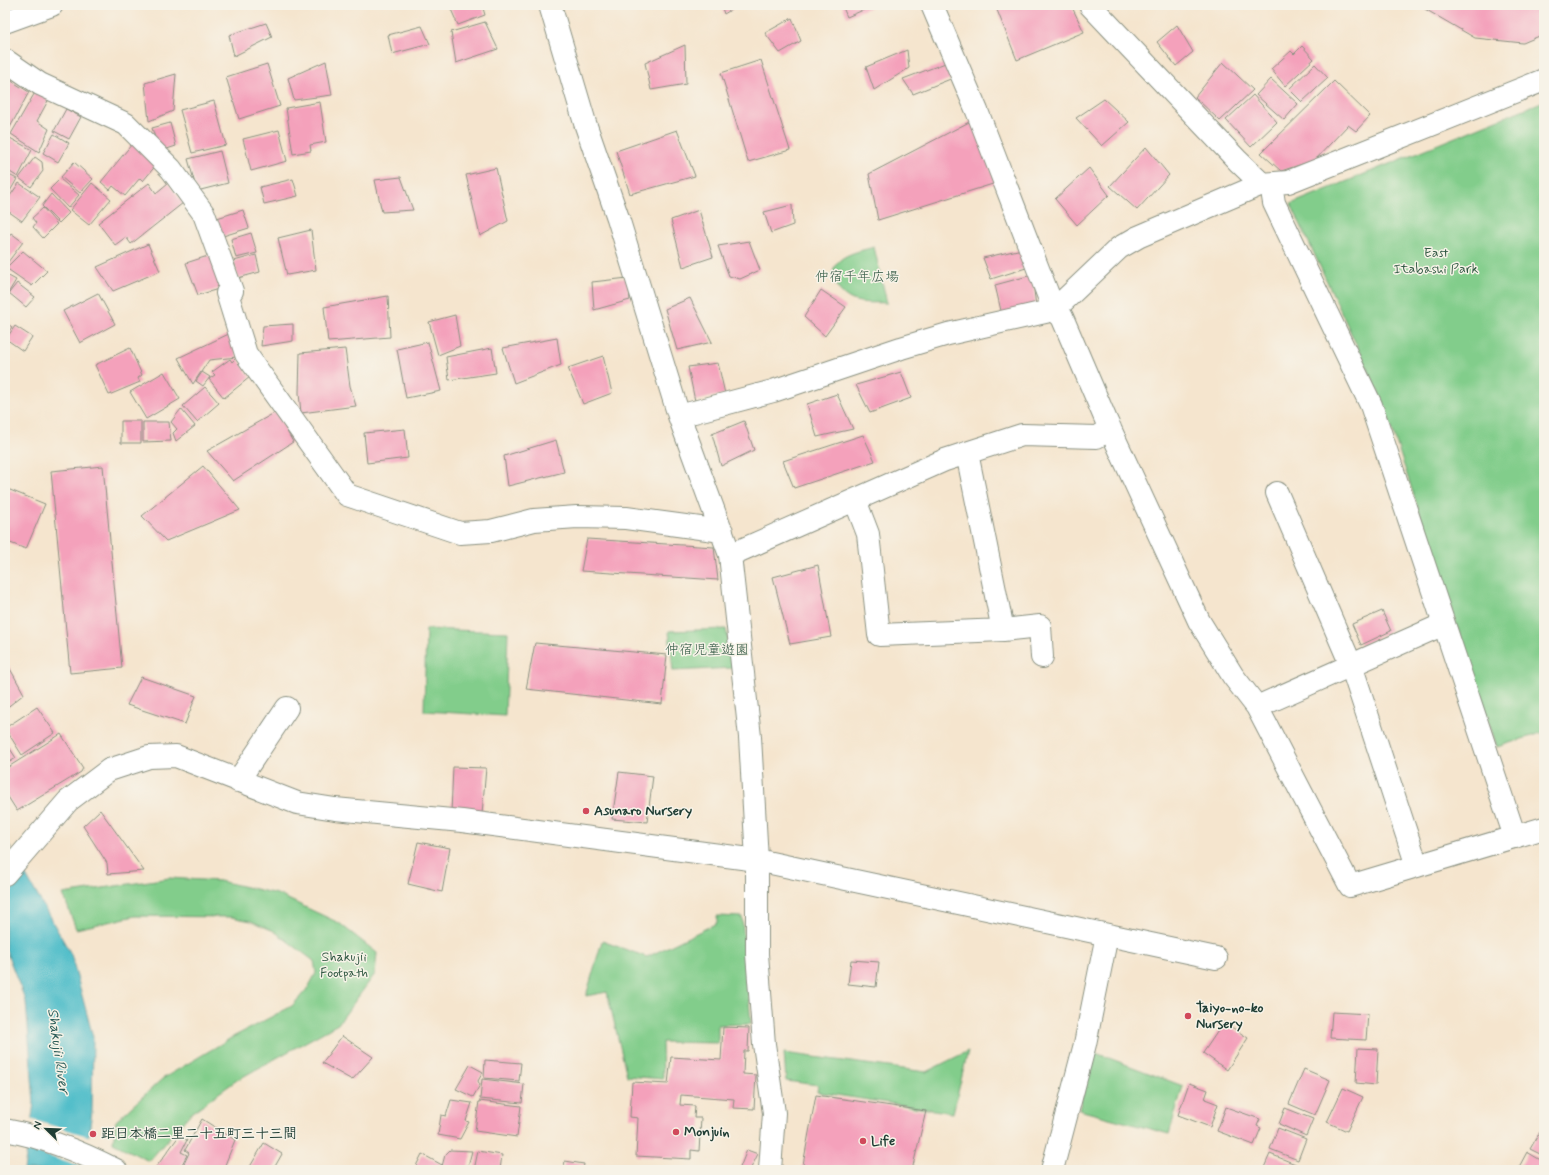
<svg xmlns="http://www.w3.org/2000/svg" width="1549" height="1175" font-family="Mynerve,'Klee One',sans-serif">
	<rect width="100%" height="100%" fill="#f7f3e8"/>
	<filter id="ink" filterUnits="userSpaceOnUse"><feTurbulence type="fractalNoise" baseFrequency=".025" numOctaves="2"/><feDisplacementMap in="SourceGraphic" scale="8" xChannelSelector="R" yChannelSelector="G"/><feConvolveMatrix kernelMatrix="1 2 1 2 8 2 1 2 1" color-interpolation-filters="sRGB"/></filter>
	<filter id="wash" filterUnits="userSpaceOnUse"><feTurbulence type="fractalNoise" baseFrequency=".012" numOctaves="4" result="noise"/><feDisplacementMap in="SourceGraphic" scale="16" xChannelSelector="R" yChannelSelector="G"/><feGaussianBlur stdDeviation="0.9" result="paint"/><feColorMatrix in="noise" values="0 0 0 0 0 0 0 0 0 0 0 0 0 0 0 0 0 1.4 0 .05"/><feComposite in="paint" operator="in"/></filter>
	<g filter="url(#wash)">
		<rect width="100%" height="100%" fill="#f5e5ce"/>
		<path fill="#82cd8b" stroke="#508560" d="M1544,101V732L1497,747L1383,402L1291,204Z
			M874,247L887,303C878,302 865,304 856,301C840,297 824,275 839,261C847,253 864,250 874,247Z
			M426,629L508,632L505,716L424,711Z
			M726,629L733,668L673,671L669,631Z
			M169,878L220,881L277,894L339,923L377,953L375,974L338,1024L237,1080L191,1113L149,1161L113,1143L116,1121L162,1079L231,1038L292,1006L308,988L316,973L314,961L274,931L251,921L231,917L135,916L76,929L63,894Z
			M717,916L742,917L751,1024L718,1025V1043L662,1042L663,1079L627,1076L607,992L586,996L602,941L647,957L717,923Z
			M968,1051L953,1113L817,1092L818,1085L786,1081L784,1053L926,1072Z
			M1093,1052L1183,1086L1169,1134L1079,1110Z"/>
		<path fill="#50bdc9" stroke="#387d7e" d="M5,839L71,954L93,1037L92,1111L84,1170H24L34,1103L26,1002L5,948Z"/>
		<path fill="#f5e5ce" d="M12,848L26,872L5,898V857Z
			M30,1119L91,1137L86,1169L25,1148Z"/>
		<g id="blocks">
			<path fill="#f4a1bb" d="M5,5H15L5,9Z
				M449,5H482L485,15L458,25Z
				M721,5H739L724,14Z
				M842,5H875L847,17Z
				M995,5H1071L1084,32L1017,60Z
				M1418,5H1544V34L1523,43L1475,38Z
				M792,18L801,41L780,53L765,33Z
				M485,22L498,49L456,63L451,32Z
				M266,23L272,37L234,56L229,35Z
				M1177,25L1193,52L1176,66L1157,42Z
				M422,26L430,44L392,54L388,35Z
				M685,45L686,84L651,90L645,63Z
				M1302,46L1314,59L1285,86L1271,69L1291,51L1294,54Z
				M907,50L909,68L874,90L866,67Z
				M761,60L790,150L748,162L721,73Z
				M326,61L332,95L294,100L288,78Z
				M948,62L953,78L913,94L903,79Z
				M1223,62L1253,90L1220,121L1195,97Z
				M267,64L280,106L239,119L226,77Z
				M1315,64L1328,78L1302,102L1289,89Z
				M176,74L173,111L149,121L145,83Z
				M5,77L29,92L7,133L5,131Z
				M1271,79L1298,104L1284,120L1256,95Z
				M1334,81L1370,116L1356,131L1348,125L1315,160L1281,171L1261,153Z
				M37,89L50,97L37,121L49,129L39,152L11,134Z
				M1253,95L1277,122L1251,147L1226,120Z
				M1104,99L1129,122L1102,146L1076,118Z
				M214,101L226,145L192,153L180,110Z
				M320,102L326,142L310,145L311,151L293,154L286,108Z
				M66,109L81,117L69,139L54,131Z
				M973,120L996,183L878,220L869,174Z
				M170,123L176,146L164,150L157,144L152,128Z
				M279,130L287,161L251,171L243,139Z
				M677,130L695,176L630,194L616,151Z
				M54,134L69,143L58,162L43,153Z
				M10,138L32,150L18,177L5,169V146Z
				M132,144L157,164L143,181L140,178L125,196L113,186L110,190L101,182Z
				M1146,147L1169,175L1137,210L1110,186Z
				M220,151L228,183L197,191L188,159Z
				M35,157L42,162L43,171L31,187L19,178Z
				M74,162L93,179L80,193L61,177Z
				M496,168L508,221L480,236L466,175Z
				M1089,168L1109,195L1077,225L1055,199Z
				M5,173L17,179L9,193L5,191Z
				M401,177L413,210L382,212L375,180Z
				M60,179L79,195L68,208L50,189Z
				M293,179L298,196L264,204L260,187Z
				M19,183L40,197L22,221L5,209V203Z
				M92,183L111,199L89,225L70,210Z
				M149,183L156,193L168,183L183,203L131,244L126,237L115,245L98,223Z
				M51,194L69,213L59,223L42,206Z
				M792,205L793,225L771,233L764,212Z
				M43,208L57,224L43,238L33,227L36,223L32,218Z
				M243,210L249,228L223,236L217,218Z
				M699,210L713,257L683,267L671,220Z
				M311,230L316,270L287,275L278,238Z
				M11,233L23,242L5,266V241Z
				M251,233L257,253L236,258L231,239Z
				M749,241L760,270L740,279L729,276L718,246Z
				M148,244L160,271L113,291L97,267Z
				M1022,249L1026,268L991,279L983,258Z
				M23,251L47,271L32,286L6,268Z
				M211,255L222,288L198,295L186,263Z
				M256,255L260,272L238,278L234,261Z
				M5,274L16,280L7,295L5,294Z
				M1032,275L1036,306L1002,315L995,285Z
				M628,278L630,300L594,310L592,282Z
				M17,283L35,297L26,307L9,293Z
				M821,290L846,307L825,336L804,317Z
				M98,293L115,324L80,343L63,311Z
				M388,296L390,337L328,342L324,307Z
				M690,298L712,342L677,350L665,309Z
				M455,315L460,346L438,355L429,322Z
				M5,322L12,327L5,337Z
				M293,324V341L261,346L263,326Z
				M15,326L32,337L23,351L6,339Z
				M233,332L237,357L209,360L193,384L178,358Z
				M557,338L561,365L514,383L503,348Z
				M428,342L441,391L406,398L397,349Z
				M130,348L142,375L138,378L140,382L109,395L95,365Z
				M492,348L496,373L449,380L446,357Z
				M345,349L350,386L356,406L301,413L299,393L300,353Z
				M603,356L612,393L583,404L568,368Z
				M237,357L250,377L224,398L209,379L215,375L212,372L230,359L232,362Z
				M718,363L725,394L695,401L688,367Z
				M164,372L180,399L146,419L130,392Z
				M202,372L210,377L203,386L196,381Z
				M901,372L911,398L870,413L856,385Z
				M205,387L219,403L197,422L183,406Z
				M837,394L853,429L817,437L807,404Z
				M181,409L195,426L176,441L173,433L177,429L171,422Z
				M276,412L293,442L233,481L207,451Z
				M121,421H141V443H121Z
				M744,421L754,450L721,466L712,434Z
				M143,422H169L171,441L143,442Z
				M405,429L408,458L367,463L364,433Z
				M863,435L875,461L794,488L783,461Z
				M556,440L564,472L508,486L504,456Z
				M103,466L122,668L70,673L51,471Z
				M203,466L240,510L166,541L142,516Z
				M5,488L45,504L26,549L5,541Z
				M587,539L714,547L718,580L581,571Z
				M818,565L831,637L790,644L773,577Z
				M1382,611L1391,631L1361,645L1352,624Z
				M535,643L667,655L662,704L526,689Z
				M8,665L24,694L5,709V667Z
				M141,677L196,696L185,724L127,705Z
				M37,707L55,733L22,755L5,728Z
				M61,734L83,768L81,772L17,811L5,792V769Z
				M5,741L16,758L5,765Z
				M453,767L486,768L482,814L451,813Z
				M619,772L653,776L647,822L612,819Z
				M100,810L144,871L108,874L107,863L83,826Z
				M418,842L450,848L442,892L408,884Z
				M851,960L879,962L876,987L848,984Z
				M1332,1012L1368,1014L1366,1040L1330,1038Z
				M1224,1022L1248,1038L1227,1070L1203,1053Z
				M723,1027L749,1028L748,1051H744L743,1074L756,1075L754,1109L733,1108L734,1099L681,1095L680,1105L695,1106L694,1118H701L699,1151L691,1150V1159L636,1156L638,1118L630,1117L632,1082L668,1084L671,1057L721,1060Z
				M342,1036L373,1057L352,1080L322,1063Z
				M1358,1048L1378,1049L1376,1085L1356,1083Z
				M485,1060L521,1063L519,1081L484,1078Z
				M470,1065L483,1072L478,1081L480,1085L473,1097L456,1089Z
				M1304,1069L1330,1080L1315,1115L1289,1104Z
				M482,1079L524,1084L522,1103L480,1099Z
				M1189,1083L1208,1090L1205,1099L1218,1104L1210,1127L1178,1115Z
				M1343,1088L1363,1097L1347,1131L1327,1122Z
				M816,1095L926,1111L912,1170H802Z
				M451,1100L472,1103L466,1121L469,1122L460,1139L438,1135L441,1115L446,1116Z
				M479,1101L521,1106L517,1137L475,1131Z
				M1226,1107L1260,1119L1257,1126L1261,1128L1254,1145L1217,1131Z
				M1285,1108L1313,1119L1306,1136L1279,1124Z
				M202,1119L235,1140L223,1170H181L189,1153L185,1150Z
				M1278,1128L1306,1139L1298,1160L1270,1149Z
				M1540,1132L1544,1134V1156L1530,1149Z
				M179,1136L187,1140L181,1152L187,1155L179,1170H154Z
				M264,1143L282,1154L273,1170H248Z
				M450,1150L472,1151L467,1170H441L445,1155Z
				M747,1150L758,1154L750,1170H739Z
				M478,1151L502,1155L500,1170H474Z
				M1527,1152L1544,1162V1170H1525L1519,1167Z
				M422,1154L442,1165L439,1170H414Z
				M1270,1154L1298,1165L1296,1170H1263Z
				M565,1161L584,1164L583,1170H563Z
				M602,1167L613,1169V1170H601Z"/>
		</g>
	</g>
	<g filter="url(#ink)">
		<use href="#blocks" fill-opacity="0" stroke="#8a9181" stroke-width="1"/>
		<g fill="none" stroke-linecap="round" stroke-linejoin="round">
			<g stroke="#8a9181" stroke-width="24">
				<path id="minor" d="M550,5L585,123L618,218L679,416L730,555L750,737L757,860V954L764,1044L774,1113L770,1170
					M932,5L977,111L1054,310L1062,317L1106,420L1199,621L1233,676L1257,707L1350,886L1544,828
					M1090,5L1238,161L1262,184L1288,182L1544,80
					M5,22L52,5
					M5,60L40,84L126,124L171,169L204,214L232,291
					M1271,184L1274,203L1371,405L1515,837
					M227,293L246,354L347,495L460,533L491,531L534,520L577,517L626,518L722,531
					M679,416L773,391L901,348L948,334L1054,310L1119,248L1138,237L1262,184
					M1277,493L1351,665L1417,866
					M855,500L868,534L879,635L1003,630L967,453
					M730,555L945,460L1022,435L1097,437L1110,428
					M1003,630L1040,626L1042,657
					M1257,707L1444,624
					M238,781L287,708
					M5,874L68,801L109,770L149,757L176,756L297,803L335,809L462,821L757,860L1216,958
					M5,1130C43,1137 81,1152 116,1170
					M1052,1170L1085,1044L1107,935"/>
			</g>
			<use href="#minor" stroke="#fff" stroke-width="22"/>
		</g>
	</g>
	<g fill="#d1495b" stroke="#f7f3e8" stroke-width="1.5">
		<circle cx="586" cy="811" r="4"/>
		<circle cx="1188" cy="1016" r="4"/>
		<circle cx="676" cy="1132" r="4"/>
		<circle cx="93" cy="1134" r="4"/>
		<circle cx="863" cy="1141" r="4"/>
	</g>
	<g text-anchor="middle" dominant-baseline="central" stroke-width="3" stroke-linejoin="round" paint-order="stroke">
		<g font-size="14" fill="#335a45" stroke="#f7f3e8">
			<text x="1436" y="253">East<tspan x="1436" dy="16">Itabashi Park</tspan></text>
			<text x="857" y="277">仲宿千年広場</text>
			<text x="707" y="650">仲宿児童遊園</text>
			<text x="344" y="957">Shakujii<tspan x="344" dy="16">Footpath</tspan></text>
		</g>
		<g font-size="14" font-weight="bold" fill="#1f3d34" stroke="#f7f3e8" text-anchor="start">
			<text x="594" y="811">Asunaro Nursery</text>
			<text x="1196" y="1008">Taiyo-no-ko<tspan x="1196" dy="16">Nursery</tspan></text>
			<text x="684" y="1132">Monjuin</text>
			<text x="101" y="1134">距日本橋二里二十五町三十三間</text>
			<text x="871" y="1141">Life</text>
		</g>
		<g font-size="15" font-style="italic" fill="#2b5d59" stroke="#f7f3e8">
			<text transform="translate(58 1051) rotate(82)">Shakujii River</text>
		</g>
	</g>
	<rect width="1549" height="1175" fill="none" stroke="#f7f3e8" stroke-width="20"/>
	<g transform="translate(46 1129) rotate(293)" stroke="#f7f3e8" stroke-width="3" paint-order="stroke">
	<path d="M0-3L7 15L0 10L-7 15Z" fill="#1f3d34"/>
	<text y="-6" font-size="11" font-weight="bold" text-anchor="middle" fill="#1f3d34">N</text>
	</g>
</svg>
